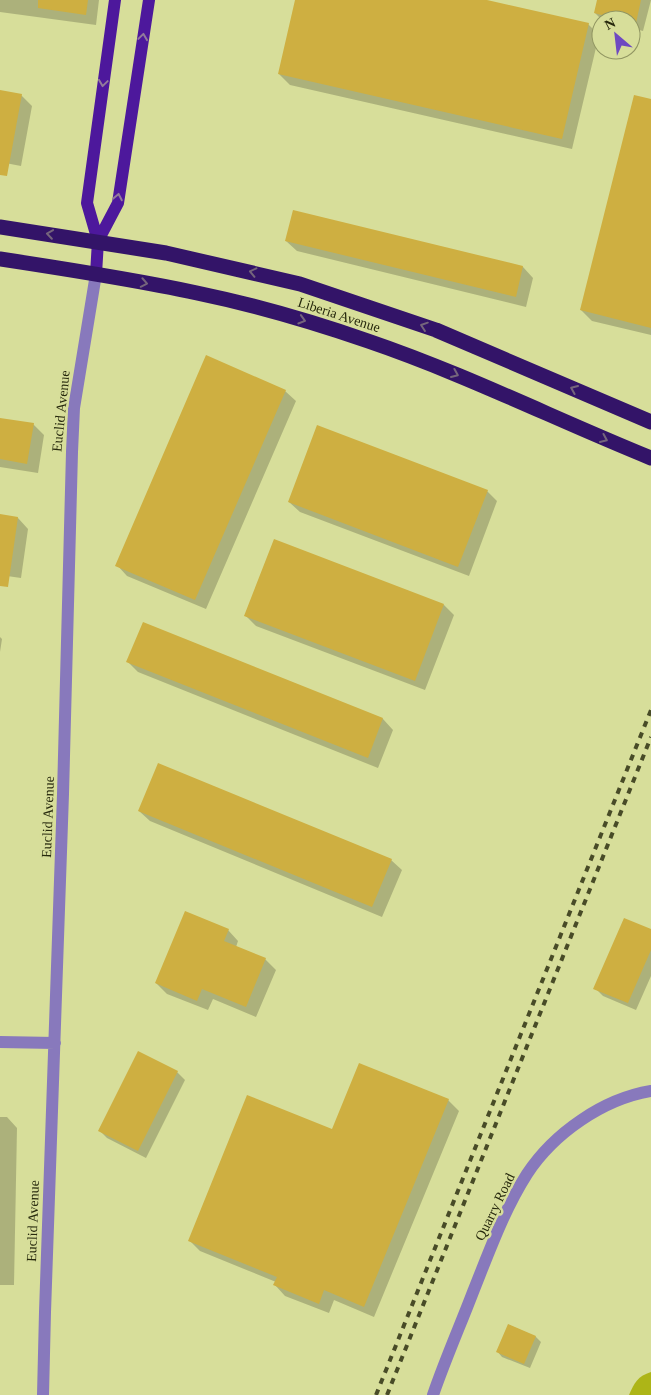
<svg xmlns="http://www.w3.org/2000/svg" width="651" height="1395" font-family="'Times New Roman',serif">
	<rect width="100%" height="100%" fill="#d7de9a"/>
	<path fill="#adb517" d="M651,1372V1395H629C634,1383 638,1376 651,1372Z"/>
	<path fill="#0003" d="M0,0H99L96,25L0,12Z
		M296,0H481L588,24L599,35L572,149L290,85L279,74Z
		M598,0H651L643,31L631,28V20H602L595,13Z
		M0,91L21,95L32,106L21,166L0,162Z
		M651,101V335L592,321L581,310Z
		M286,241L523,267L533,278L526,307L297,251Z
		M285,391L296,401L206,609L127,576L117,565Z
		M0,419L33,424L44,435L38,473L0,467Z
		M487,491L497,501L469,576L300,512L289,502Z
		M0,516L18,518L28,529L21,578L0,575Z
		M444,605L454,615L425,690L256,626L246,616Z
		M143,624L383,719L393,730L378,768L138,672L128,662Z
		M0,637L2,639L0,652Z
		M139,811L391,860L402,870L382,917L150,821Z
		M228,930L238,941L236,947L265,959L276,970L256,1017L213,999L208,1010L167,994L156,983Z
		M651,931V976L636,1010L603,996L595,988Z
		M139,1053L177,1072L185,1080L146,1158L107,1138L99,1130Z
		M448,1100L459,1111L374,1317L334,1300L329,1313L285,1296L275,1285L276,1282L200,1251L189,1240L333,1131Z
		M0,1117H7L17,1128L14,1285H0Z
		M509,1325L536,1337L541,1342L530,1368L502,1357L497,1351Z"/>
	<path fill="#ceaf41" d="M38,0H88L86,15L38,8Z
		M295,0H487L589,23L562,139L278,74Z
		M597,0H641L636,23L631,22V20H621L594,13Z
		M0,90L22,94L7,176L0,175Z
		M634,95L651,99V328L580,310Z
		M293,210L523,266L516,297L285,241Z
		M206,355L286,390L195,600L115,566Z
		M0,418L34,423L27,464L0,459Z
		M317,425L488,490L458,567L288,502Z
		M0,514L18,517L8,587L0,586Z
		M274,539L444,604L415,681L244,616Z
		M143,622L383,718L368,758L126,662Z
		M158,763L392,859L372,907L138,811Z
		M185,911L229,929L224,941L266,958L246,1007L202,989L197,1001L155,983Z
		M624,918L651,929V950L628,1003L593,989Z
		M138,1051L178,1071L138,1151L98,1131Z
		M359,1063L449,1099L364,1307L324,1290L319,1304L273,1285L277,1277L188,1241L247,1095L332,1129Z
		M508,1324L536,1336L524,1364L496,1352Z"/>
	<g fill="none" stroke-linecap="round" stroke-linejoin="round">
		<path stroke="#8879bc" stroke-width="12" d="M0,1042L55,1043
			M43,1395L45,1312L63,794L72,452L74,408L96,274
			M433,1395C445,1360 460,1326 473,1292C489,1252 504,1210 527,1174C554,1133 603,1099 651,1091"/>
		<path stroke="#4d189c" stroke-width="12" d="M98,241L118,203L149,0
			M96,274L98,241L87,203L115,0"/>
		<path stroke="#331468" stroke-width="15" d="M0,227L166,253L300,284L436,330L651,422
			M0,259C66,269 132,279 197,293C255,305 313,322 368,341C465,374 557,420 651,458"/>
		<path stroke="#484b27" stroke-width="4" stroke-dasharray="6 6" stroke-linecap="butt" d="M376,1395L651,710
			M387,1395L651,737"/>
	</g>
	<defs><path id="oneway-chevron" d="M-2-3.5L2.5 0L-2 3.5" fill="none" stroke-width="1.6" stroke-linecap="round" stroke-linejoin="round" transform="scale(1.25)"/></defs>
	<g stroke="#927b9b">
		<use href="#oneway-chevron" transform="translate(143 37) rotate(-82)"/>
		<use href="#oneway-chevron" transform="translate(103 83) rotate(98)"/>
		<use href="#oneway-chevron" transform="translate(118 197) rotate(-79)"/>
	</g>
	<g stroke="#75657c">
		<use href="#oneway-chevron" transform="translate(50 234) rotate(-172)"/>
		<use href="#oneway-chevron" transform="translate(253 272) rotate(-167)"/>
		<use href="#oneway-chevron" transform="translate(144 283) rotate(11)"/>
		<use href="#oneway-chevron" transform="translate(302 320) rotate(17)"/>
		<use href="#oneway-chevron" transform="translate(424 326) rotate(-161)"/>
		<use href="#oneway-chevron" transform="translate(455 374) rotate(23)"/>
		<use href="#oneway-chevron" transform="translate(574 389) rotate(-157)"/>
		<use href="#oneway-chevron" transform="translate(604 439) rotate(24)"/>
	</g>
	<g text-anchor="middle" dominant-baseline="central" stroke-width="5" stroke-linejoin="round" paint-order="stroke">
		<g font-size="14" fill="#27290d" stroke="#d7de9a">
			<text transform="translate(339 315) rotate(18)">Liberia Avenue</text>
			<text transform="translate(61 411) rotate(-84)">Euclid Avenue</text>
			<text transform="translate(48 817) rotate(-88)">Euclid Avenue</text>
			<text transform="translate(495 1207) rotate(-64)">Quarry Road</text>
			<text transform="translate(33 1221) rotate(-88)">Euclid Avenue</text>
		</g>
	</g>
	<g transform="translate(616 35) rotate(332)"><circle r="24" fill="#d7de9a" stroke="#919662"/>
	<path d="M0-4L9 19L0 12L-9 19Z" fill="#6e49c1"/>
	<text y="-8" font-size="14" font-weight="bold" text-anchor="middle" fill="#27290d">N</text>
	</g>
</svg>
